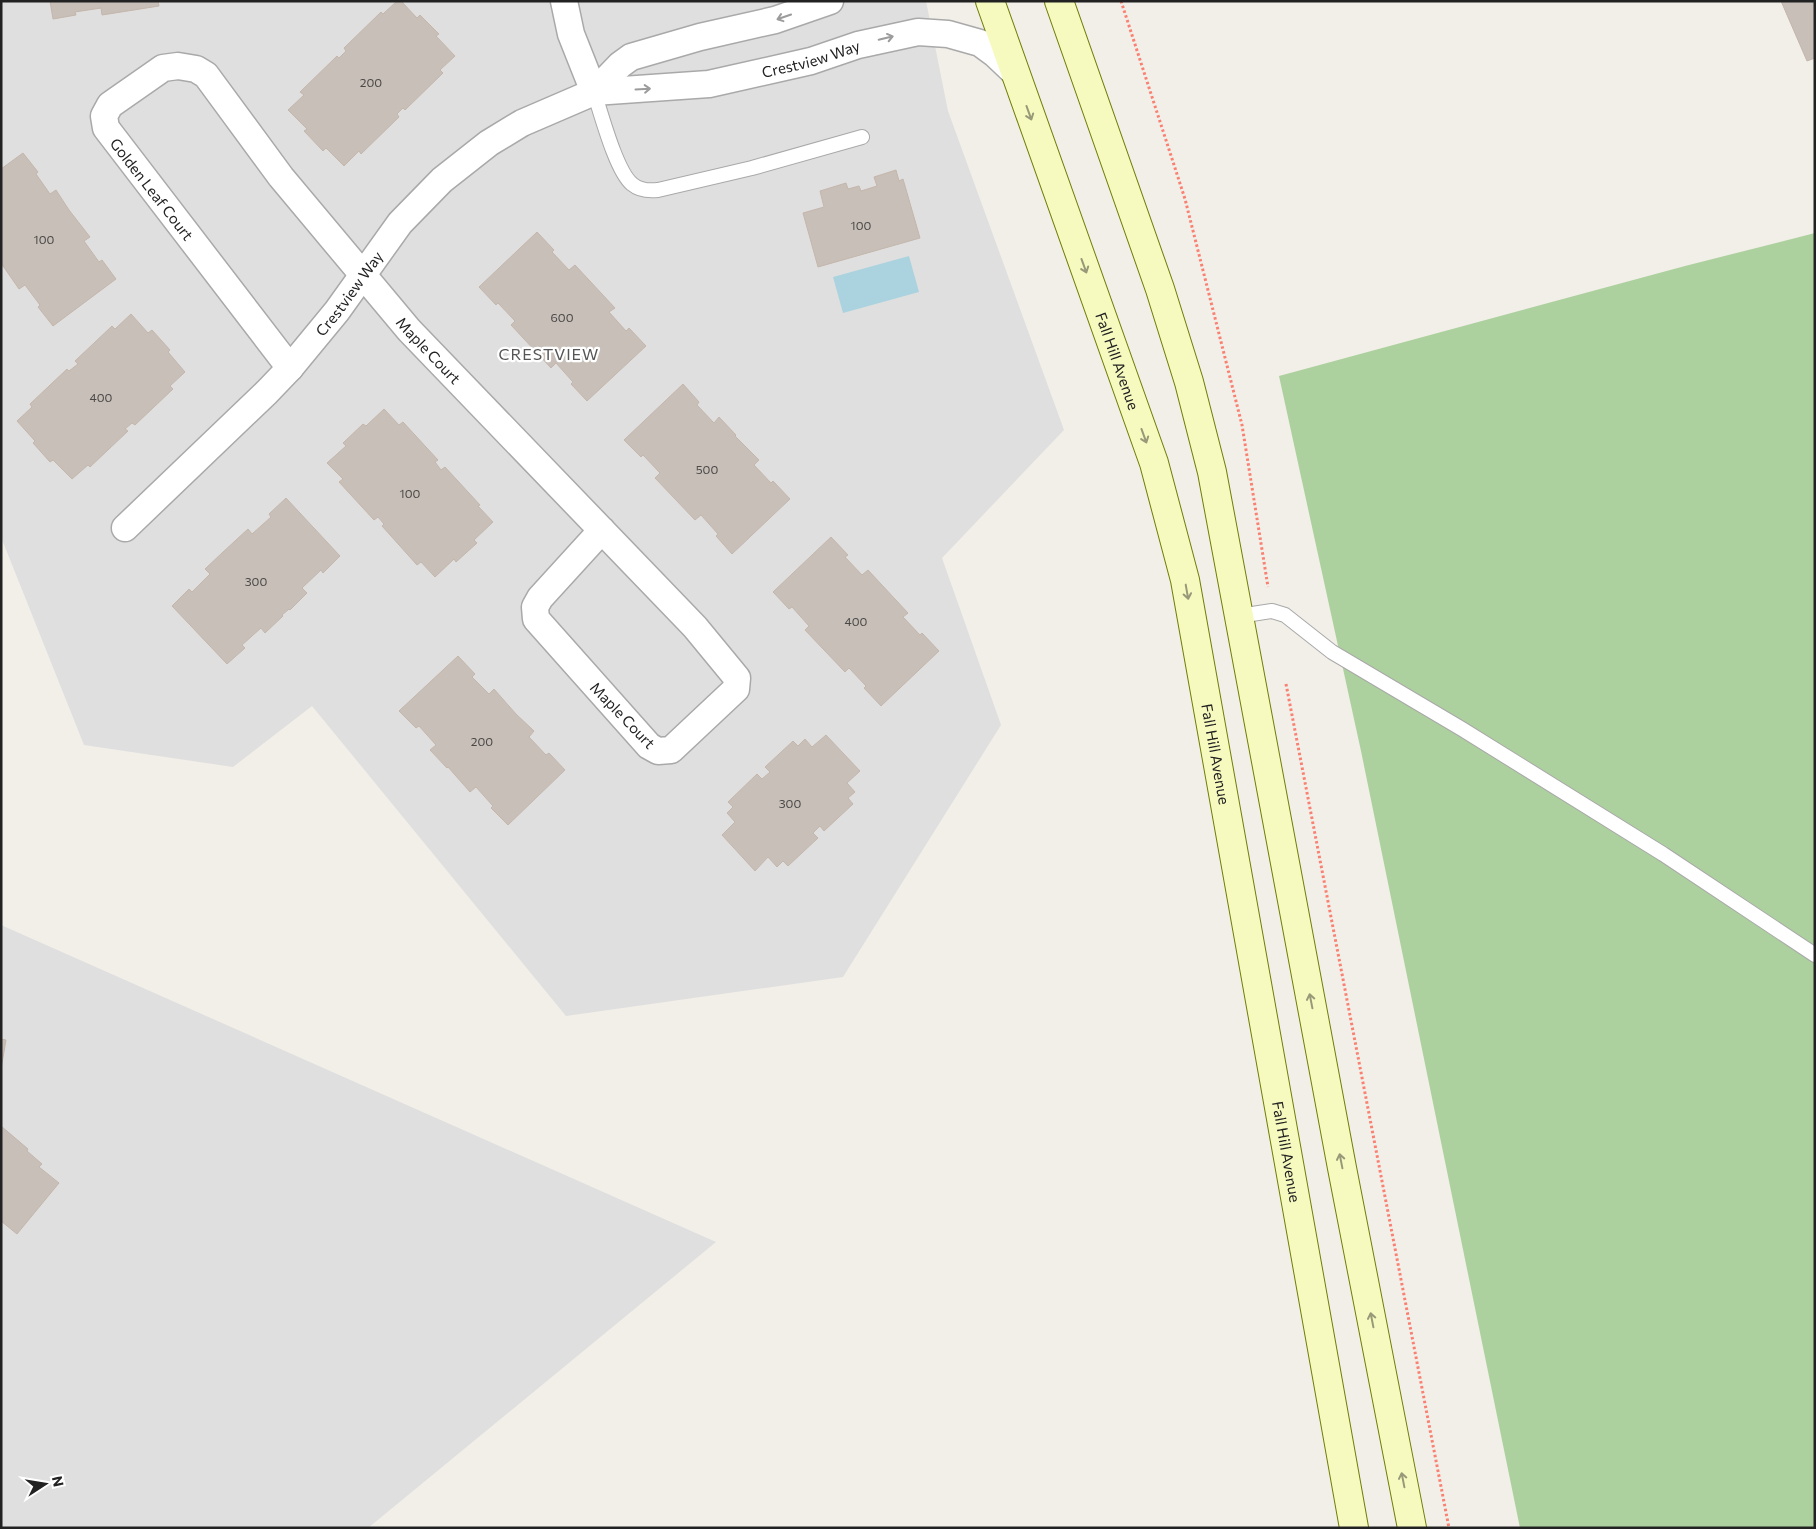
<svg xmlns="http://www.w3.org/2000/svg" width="1816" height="1529" font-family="Commissioner,sans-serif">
	<rect width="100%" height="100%" fill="#f2efe9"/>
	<path fill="#e0dfdf" d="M1,1H926L948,111L1064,430L942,558L1001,725L843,977L566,1016L312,706L233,767L84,745L1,537Z
		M1,925L716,1242L368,1528H1Z"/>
	<path fill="#add19e" d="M1815,233V1528H1520L1361,751L1279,376L1685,266Z"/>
	<path fill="#aad3df" d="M909,256L919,292L843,313L833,277Z"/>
	<path fill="#c7bfb8" stroke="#c4b6ab" d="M50,1H158L159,6L102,15L101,8L75,12L76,15L53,19Z
		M397,1H401L417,18L420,15L439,34L436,36L455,56L440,70L443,73L405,110L403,108L397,114L399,117L361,154L359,151L344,166L326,148L323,151L304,131L307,129L288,110L304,95L300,92L337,56L339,58L346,51L344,48L381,12L383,14Z
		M1781,1H1815V58L1807,61Z
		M23,153L38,172L36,174L50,194L56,190L69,210L90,237L84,241L99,262L102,260L116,279L53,326L38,307L40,305L25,285L19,289L1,263V169Z
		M896,170L899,181L903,179L920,238L818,267L803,213L824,207L820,191L846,183L848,189L859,186L861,191L877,186L874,177Z
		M537,232L554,250L552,252L569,270L575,265L615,308L609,312L626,331L629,328L646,346L587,401L571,384L573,382L556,363L551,368L511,325L515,321L498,303L496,305L479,287Z
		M131,314L148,333L152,330L170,350L168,352L185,372L170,386L173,389L135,425L132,423L125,429L128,431L90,467L88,465L72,479L53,460L50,462L33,443L35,441L17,421L32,407L30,404L67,369L69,371L78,364L75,361L112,326L115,329Z
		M683,384L699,402L697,405L714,423L719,417L736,435L735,436L759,460L754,465L771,483L773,481L790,499L732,554L716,536L718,534L701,515L695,520L655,478L660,473L643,455L641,457L624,440Z
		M384,409L399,425L403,422L438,460L435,462L441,470L445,467L480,505L478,506L493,522L474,540L477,543L456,562L454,559L435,577L421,562L417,565L382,526L384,524L378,517L374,520L339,482L343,479L327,463L346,446L343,443L363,424L366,426Z
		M286,498L340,556L323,573L321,570L302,588L307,593L290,610L289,609L282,615L283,616L265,633L261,628L242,645L245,648L227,664L172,606L189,589L192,592L210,574L205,569L223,552L248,529L252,534L271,517L269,514Z
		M831,537L848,555L845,557L862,575L868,570L908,613L903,617L920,635L922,633L939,651L881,706L864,688L866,686L849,668L845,672L805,630L809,626L792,607L789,609L773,592Z
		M458,656L475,674L472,677L489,694L494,689L516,714L534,731L529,737L546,755L549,753L565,770L508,825L491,808L493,806L476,787L470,792L448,767L447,768L430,750L436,745L419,726L416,728L399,711Z
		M826,735L860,771L847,783L855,792L848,798L853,804L824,831L820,826L813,833L818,838L788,866L783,861L777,867L768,857L755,871L722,835L735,822L727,813L733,807L728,802L757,774L762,779L770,772L765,767L793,741L798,746L805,739L812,747Z
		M1,1039L6,1040L1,1069Z
		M1,1126L28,1149L27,1151L42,1164L39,1167L59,1183L17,1234L1,1221Z"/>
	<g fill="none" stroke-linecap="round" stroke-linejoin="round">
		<g stroke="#a9a9a9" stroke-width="16">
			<path id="service" d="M594,92C601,113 616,171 632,184C639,190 649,191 658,190L752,168L862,137
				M1239,616L1272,611L1285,615L1332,652L1462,729L1663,854L1815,955"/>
		</g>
		<g stroke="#a9a9a9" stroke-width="29">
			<g id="minor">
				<path d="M564,1L571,34L594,92"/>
				<path d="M594,92L620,65L631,57L700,37L775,20L830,1"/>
				<path id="s1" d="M290,368L106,128L104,116L110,105L163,68L178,66L196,69L206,75L281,177L409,330L695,627L737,678L736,689L671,750L658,751L649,746L536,619L535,607L540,598L602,530"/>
				<path id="s2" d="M125,528L267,392L290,368L337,311L400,223L442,180L489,143L522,123L594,92L709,84L811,61L858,45L918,32L948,34L980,43L995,54L1015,73"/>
			</g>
		</g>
		<g stroke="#707d05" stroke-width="30">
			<g id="secondary">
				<path id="s3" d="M990,1L1154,463L1185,580L1354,1528"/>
				<path d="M1059,1L1160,289L1189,382L1212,472L1342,1168L1412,1528"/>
			</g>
		</g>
		<path stroke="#fa8072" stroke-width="3" stroke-dasharray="2.5 2.5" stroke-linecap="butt" d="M1121,1L1185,199L1242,425L1268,587
			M1286,684L1449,1528"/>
		<use href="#service" stroke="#fff" stroke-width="14"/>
		<use href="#minor" stroke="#fff" stroke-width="26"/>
		<use href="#secondary" stroke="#f7fabf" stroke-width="28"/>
	</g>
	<defs><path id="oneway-shaft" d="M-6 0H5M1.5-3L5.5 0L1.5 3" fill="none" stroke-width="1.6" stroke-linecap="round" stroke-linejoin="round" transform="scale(1.25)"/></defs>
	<g stroke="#9c9c9c">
		<use href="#oneway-shaft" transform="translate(784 17) rotate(161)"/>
		<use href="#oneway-shaft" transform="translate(886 38) rotate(-13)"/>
		<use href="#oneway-shaft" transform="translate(643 89) rotate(-3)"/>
	</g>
	<g stroke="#979978">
		<use href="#oneway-shaft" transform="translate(1029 113) rotate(70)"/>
		<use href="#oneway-shaft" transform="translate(1084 266) rotate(70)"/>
		<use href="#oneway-shaft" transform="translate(1144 436) rotate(70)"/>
		<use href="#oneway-shaft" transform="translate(1187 592) rotate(80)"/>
		<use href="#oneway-shaft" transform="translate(1311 1001) rotate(-101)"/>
		<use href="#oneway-shaft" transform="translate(1341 1161) rotate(-101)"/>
		<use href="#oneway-shaft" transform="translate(1372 1320) rotate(-101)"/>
		<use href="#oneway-shaft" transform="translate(1403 1480) rotate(-101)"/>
	</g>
	<g text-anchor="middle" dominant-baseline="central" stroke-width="4.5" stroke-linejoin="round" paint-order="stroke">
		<g font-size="12" fill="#4b4948">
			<text x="371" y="82">200</text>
			<text x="861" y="225">100</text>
			<text x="44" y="239">100</text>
			<text x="562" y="317">600</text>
			<text x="101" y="397">400</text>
			<text x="707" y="469">500</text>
			<text x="410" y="493">100</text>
			<text x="256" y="581">300</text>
			<text x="856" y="621">400</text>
			<text x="482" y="741">200</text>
			<text x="790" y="803">300</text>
		</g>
		<g font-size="15" fill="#222" stroke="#fff">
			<text stroke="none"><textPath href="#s2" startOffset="869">Crestview Way</textPath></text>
			<text transform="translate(152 189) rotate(52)">Golden Leaf Court</text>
			<text stroke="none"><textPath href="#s2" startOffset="325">Crestview Way</textPath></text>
			<text stroke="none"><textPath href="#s1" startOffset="791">Maple Court</textPath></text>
			<text stroke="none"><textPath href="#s3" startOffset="382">Fall Hill Avenue</textPath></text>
			<text transform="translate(623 715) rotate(46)">Maple Court</text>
			<text stroke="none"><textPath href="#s3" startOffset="788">Fall Hill Avenue</textPath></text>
			<text stroke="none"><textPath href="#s3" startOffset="1192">Fall Hill Avenue</textPath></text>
		</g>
		<g font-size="16" letter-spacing="1" fill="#555" stroke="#fff">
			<text x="549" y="353">CRESTVIEW</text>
		</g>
	</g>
	<rect width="1816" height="1529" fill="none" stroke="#222222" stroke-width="5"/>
	<g transform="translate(45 1484) rotate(78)" stroke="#ffffff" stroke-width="4" paint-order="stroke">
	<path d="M0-4L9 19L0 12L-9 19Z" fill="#222222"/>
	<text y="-8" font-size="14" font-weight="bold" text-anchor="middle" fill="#222222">N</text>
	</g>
</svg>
